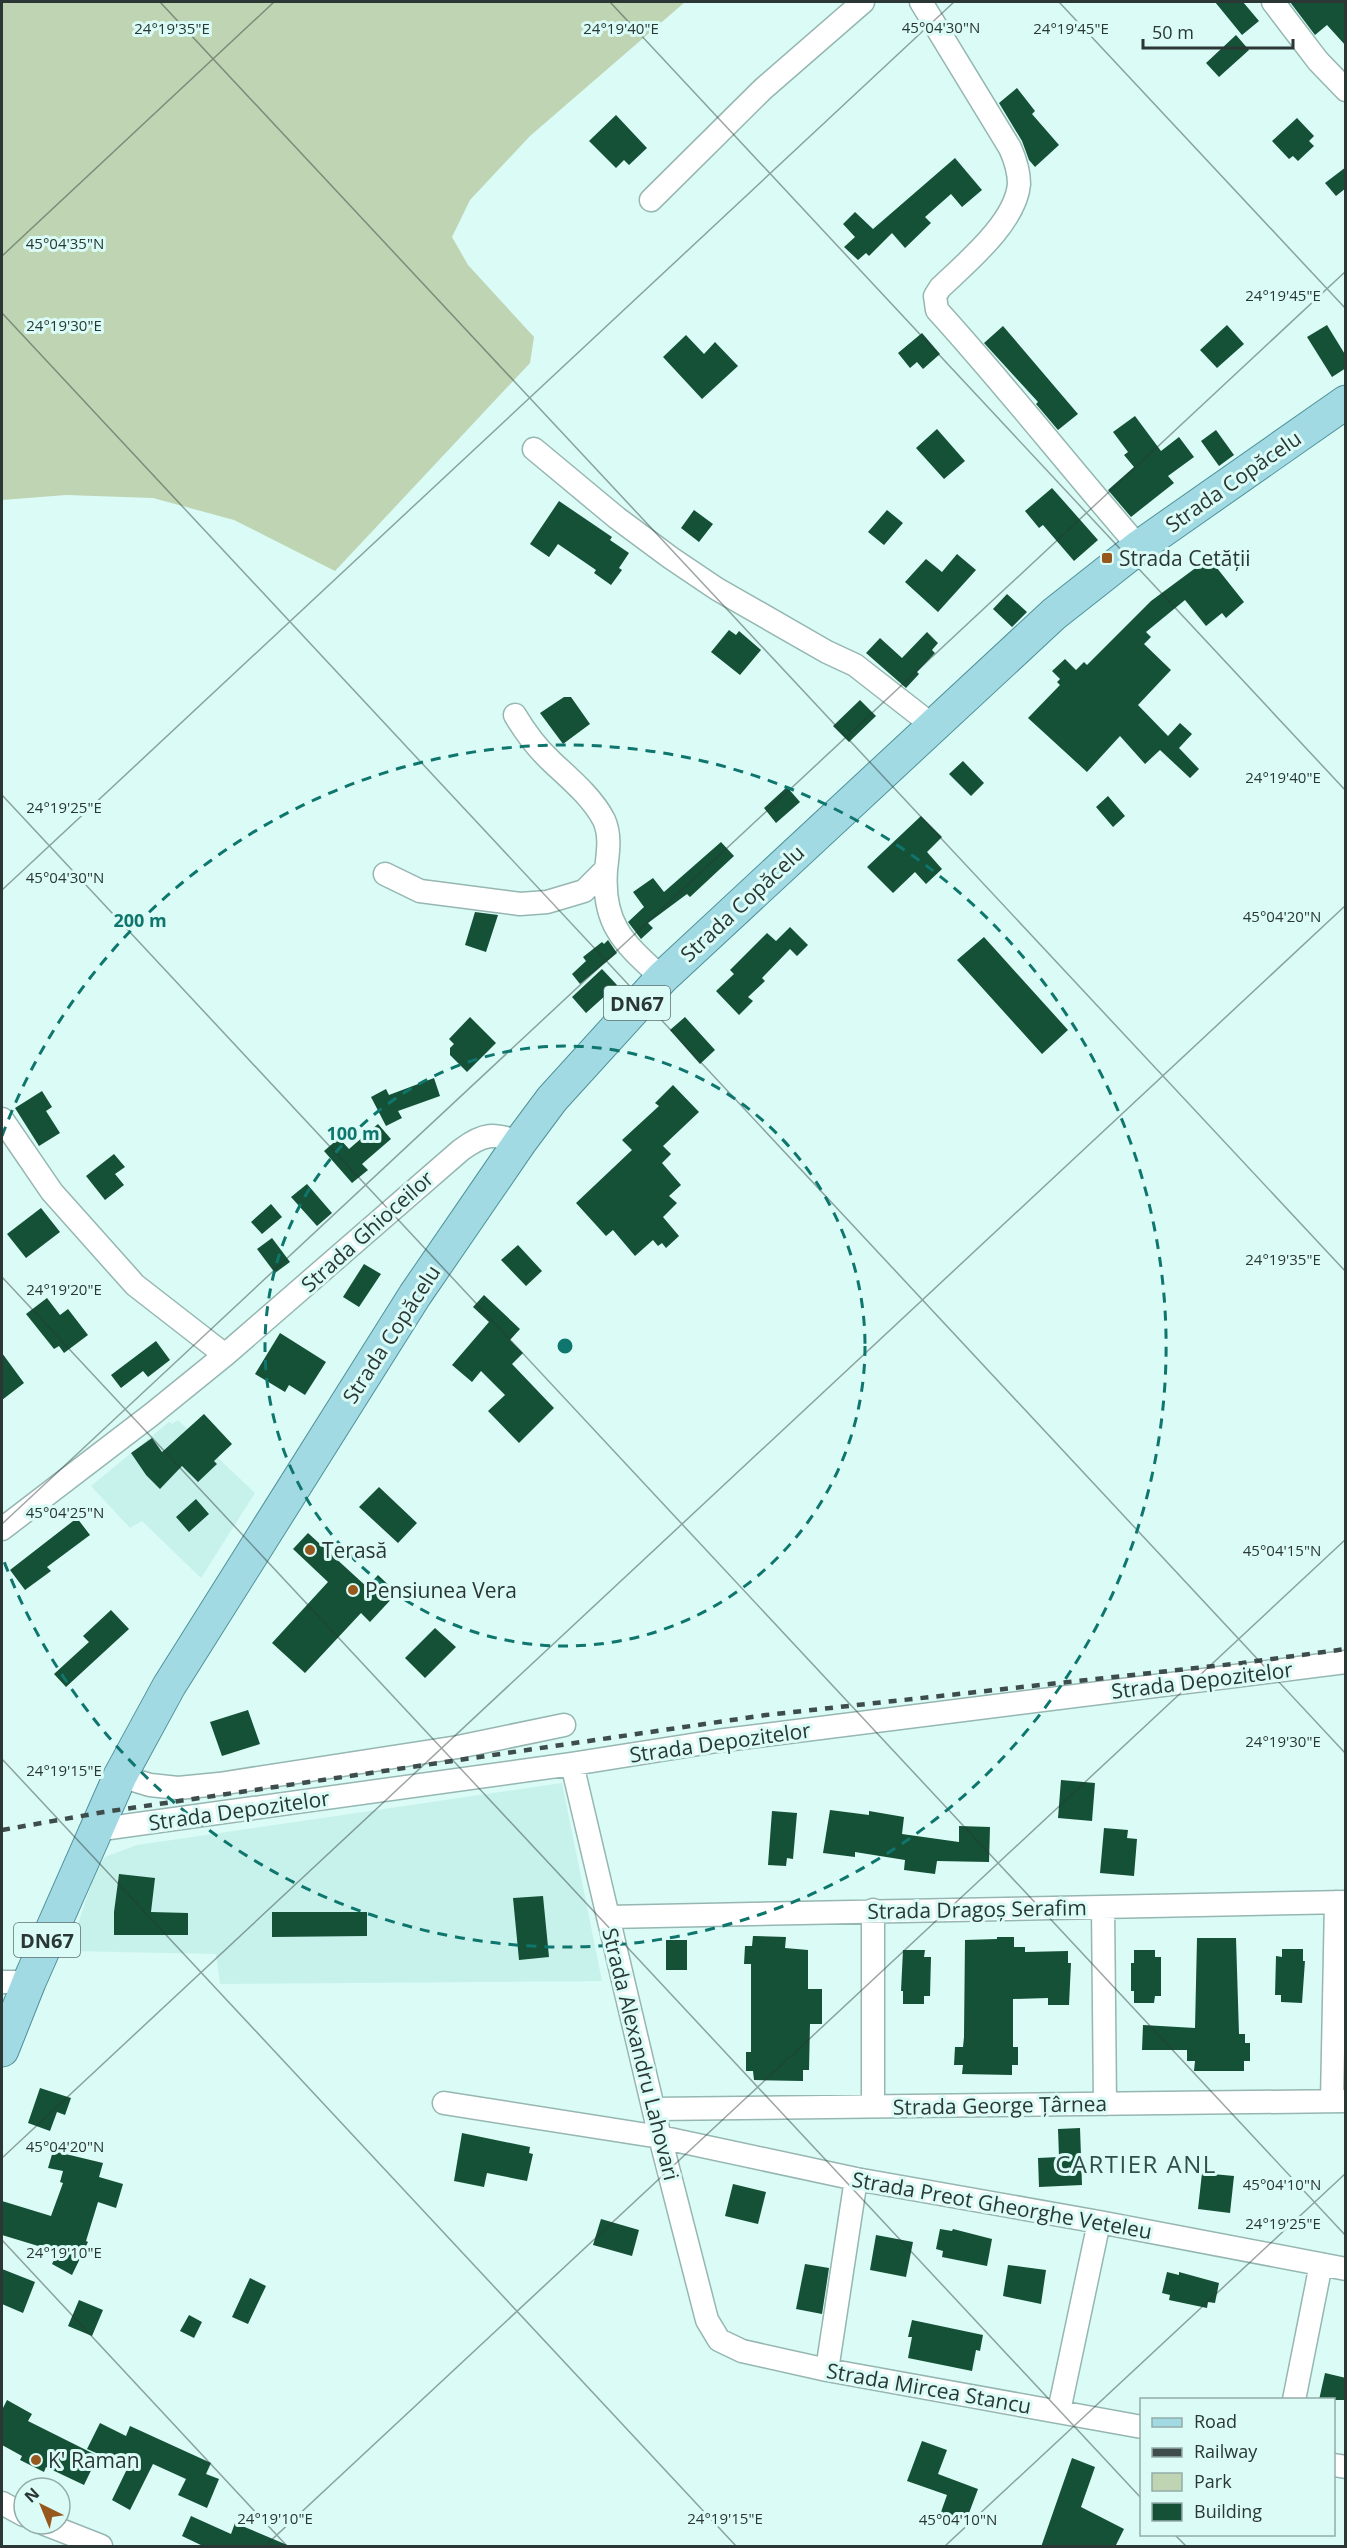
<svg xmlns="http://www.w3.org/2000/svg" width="1347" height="2548" font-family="'Open Sans',sans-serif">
	<rect width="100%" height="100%" fill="#dafbf6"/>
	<path fill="#c7f2eb" d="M178,1420L255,1493L201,1578L142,1521L130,1528L91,1486L169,1422L172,1424Z
		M562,1783L602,1981L220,1984L216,1954L69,1951L96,1870L105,1857L137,1845Z"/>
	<path fill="#bed4b3" d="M2,2H685L530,136L470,200L452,237L468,265L534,337L530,363L335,571L234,520L153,498L66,495L2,500Z"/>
	<path fill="#145136" d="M1215,2H1243L1259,21L1242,35Z
		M1290,2H1346V46L1327,25L1315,35Z
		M1236,35L1249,50L1219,77L1206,63Z
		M1017,88L1035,111L1032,114L1059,145L1035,167L1029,160L1022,141L999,103Z
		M616,115L647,148L629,165L624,160L616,168L589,141Z
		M1297,118L1314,136L1309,141L1314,146L1298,161L1293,156L1289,159L1272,141Z
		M955,158L982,190L962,207L951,194L925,217L931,223L905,248L892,233L869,256L866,253L858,260L844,247L855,237L843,224L855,212L873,229Z
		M1346,167V188L1336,196L1325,183Z
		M1227,325L1244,344L1217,368L1200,350Z
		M1327,325L1346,356V368L1332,377L1307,337Z
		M1003,326L1078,414L1058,430L1036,404L1038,402L984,343Z
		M922,333L940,354L923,369L917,362L910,368L898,353Z
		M686,335L704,354L715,342L738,366L702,399L663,357Z
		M1135,416L1161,451L1179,437L1194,457L1168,476L1174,483L1131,517L1108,490L1134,467L1124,455L1128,452L1113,432Z
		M937,429L965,461L944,479L916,448Z
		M1216,430L1234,455L1219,466L1201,441Z
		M1052,488L1098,540L1074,561L1043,525L1039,528L1025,511Z
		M559,501L612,537L610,540L629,553L619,568L622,570L611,585L594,573L596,570L558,544L549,557L530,544Z
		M694,510L713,524L699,542L681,528Z
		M887,510L903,523L884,545L868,532Z
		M957,554L976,570L938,612L905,582L926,559L942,572Z
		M1209,558L1244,602L1226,618L1222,613L1206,626L1185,600L1146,632L1151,637L1144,644L1171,670L1138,705L1168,736L1180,723L1192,734L1179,748L1199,769L1190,778L1160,750L1145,764L1120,736L1087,772L1028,718L1060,685L1057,682L1060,679L1052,671L1065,659L1076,670L1084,662L1087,665L1151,601Z
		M1007,594L1027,612L1012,627L993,609Z
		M729,630L736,635L739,631L761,650L740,675L711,652Z
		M927,632L938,643L932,650L935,653L917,672L919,674L906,688L866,653L880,638L902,658Z
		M564,697H571L590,724L563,744L540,713Z
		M860,700L876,716L849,742L833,726Z
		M963,761L984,783L971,796L949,774Z
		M787,787L800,802L776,823L764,808Z
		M1108,796L1125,816L1113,827L1096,807Z
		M921,816L942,837L927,852L942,869L926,884L915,872L893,893L867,867Z
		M721,842L734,856L690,897L687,894L648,923L653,928L641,939L628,922L644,907L633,892L653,878L664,892Z
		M475,912L498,915L486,952L465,945Z
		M790,927L808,945L797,956L790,949L762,978L765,981L748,997L753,1001L739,1015L716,991L734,974L730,970L767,933L776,941Z
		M984,937L1068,1030L1042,1054L957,960Z
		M608,940L617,953L580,984L572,974L586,961L583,957L602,942L604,944Z
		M602,969L617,985L586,1013L572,997Z
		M470,1017L496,1043L467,1072L450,1055V1048L454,1044L449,1039Z
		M685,1017L715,1050L700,1064L670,1030Z
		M434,1078L440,1096L398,1111L402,1118L386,1126L371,1097L386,1089L389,1095Z
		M673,1085L699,1112L663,1146L671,1154L662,1163L681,1185L669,1196L677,1203L663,1217L679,1236L666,1248L662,1243L658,1246L653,1240L635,1256L613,1230L606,1236L576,1203L632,1150L622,1140L659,1106L655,1103Z
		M42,1091L52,1107L46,1111L60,1133L39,1146L15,1108Z
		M378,1124L391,1139L362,1164L368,1170L352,1183L324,1151L339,1138L349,1149Z
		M114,1154L125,1167L115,1174L124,1185L105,1200L86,1176Z
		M307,1184L332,1213L317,1226L291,1197Z
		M271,1204L282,1217L262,1234L251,1222Z
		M41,1208L60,1232L26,1258L7,1234Z
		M272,1238L290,1262L275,1273L257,1249Z
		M518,1245L542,1271L526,1286L501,1260Z
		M364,1264L381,1274L359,1307L343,1297Z
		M484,1295L520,1329L510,1340L523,1353L512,1364L554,1408L519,1443L488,1411L505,1395L481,1371L472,1382L452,1365L489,1322L473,1307Z
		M47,1298L60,1315L68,1309L88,1335L64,1353L59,1346L54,1349L26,1314Z
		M280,1333L326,1362L305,1395L289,1385L285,1392L255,1374Z
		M156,1341L170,1360L148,1377L143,1371L121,1388L111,1375Z
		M2,1353L24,1383L2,1400Z
		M204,1414L232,1444L214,1461L217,1464L198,1482L182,1466L160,1489L146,1475L131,1453L152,1438L162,1452Z
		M379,1487L417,1523L398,1543L359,1507Z
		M196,1499L209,1514L189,1532L176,1517Z
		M77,1518L90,1535L47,1567L51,1571L25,1590L10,1570Z
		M308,1533L367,1587L378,1575L397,1593L370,1622L361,1613L305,1673L272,1643L328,1582L293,1549Z
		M111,1610L129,1629L66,1687L54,1674L89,1642L83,1636Z
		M435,1628L456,1647L425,1678L405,1658Z
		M248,1710L260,1744L222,1756L210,1722Z
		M1061,1780L1095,1783L1092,1821L1058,1818Z
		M830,1810L869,1815V1811L904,1817L902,1834L959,1842V1826L990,1827L989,1862L937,1861L935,1874L904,1870L905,1860L855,1852V1857L823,1853Z
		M772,1811L797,1813L793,1859L787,1858L786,1866L768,1865Z
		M1104,1828L1128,1830L1127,1838L1137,1839L1134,1876L1100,1873Z
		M119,1874L155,1878L151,1912L188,1913V1935H114V1912Z
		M543,1896L549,1957L519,1960L513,1898Z
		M272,1912H367V1936L272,1937Z
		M753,1936L786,1937L785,1948L808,1950V1989H822V2024H810L809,2070H803V2081L754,2080L753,2071H746V2052H751V1964H744L745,1946H752Z
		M997,1937H1014V1947H1025V1952L1068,1951V1963H1071L1069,2005H1048V1998L1013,1999V2047H1018V2065H1012V2075L962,2074L963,2065H954L955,2047H963L964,2037L965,1940L997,1939Z
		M1197,1938H1236L1239,2034H1245V2043H1250V2061H1244V2071H1194L1195,2061H1187V2050H1142L1143,2025L1195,2028Z
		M666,1940H687V1970H666Z
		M1282,1949H1303V1961H1305L1302,2003L1281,2002V1995H1275L1276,1956L1282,1957Z
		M903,1950H925L924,1957H931L930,1996H924V2004H903V1991H901Z
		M1134,1950H1155V1957H1161V1996H1155L1154,2003H1134V1991H1131V1963H1134Z
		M40,2088L71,2098L65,2115L57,2112L50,2131L28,2123Z
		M1080,2128L1082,2185L1039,2187L1038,2158L1059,2157L1058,2129Z
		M462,2133L530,2147L529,2153L533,2154L527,2181L487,2173L484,2187L454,2181Z
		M53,2151L103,2163L99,2177L123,2184L116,2208L98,2202L86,2241L88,2242L72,2275L52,2264L58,2252L2,2235V2201L51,2216L63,2183L60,2182L63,2171L48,2168Z
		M1202,2173L1234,2176L1230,2213L1198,2209Z
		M733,2184L766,2192L758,2224L725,2216Z
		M601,2219L639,2230L632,2256L593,2245Z
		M940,2229L952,2231L953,2229L992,2239L987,2266L942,2257L943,2251L936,2249Z
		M876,2235L913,2242L906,2277L870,2270Z
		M805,2264L829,2268L822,2314L796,2309Z
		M1008,2265L1046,2270L1041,2304L1003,2296Z
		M2,2269L35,2282L23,2313L2,2304Z
		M1167,2272L1179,2275V2272L1219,2283L1215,2303L1208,2302L1207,2308L1169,2300L1170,2295L1162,2293Z
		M250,2278L266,2286L248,2324L232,2317Z
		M79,2300L103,2310L92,2336L68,2326Z
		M189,2315L202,2322L194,2338L180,2331Z
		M912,2320L983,2335L980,2351L976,2350L972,2371L908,2358L912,2337H908Z
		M1325,2373L1346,2378V2400H1319Z
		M7,2400L32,2414L28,2421L98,2456L84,2485L46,2467L44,2472L20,2460L22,2456L2,2445V2410Z
		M100,2423L126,2436L130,2426L211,2463L206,2474L219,2479L207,2508L178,2495L186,2479L153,2464L130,2510L112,2500L128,2467L87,2449Z
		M922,2441L947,2450L938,2474L978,2489L966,2521L941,2512L947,2495L907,2481Z
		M1072,2458L1095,2467L1081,2507L1124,2529L1115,2547H1041Z
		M191,2516L231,2534L235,2523L292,2547H205L182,2536Z"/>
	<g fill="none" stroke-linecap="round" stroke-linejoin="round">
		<g stroke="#96b6b1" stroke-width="25">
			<path id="minor" d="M921,2L1010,148C1015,159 1019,172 1019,184C1016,222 966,263 940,288L935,296L937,310C1007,387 1071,469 1139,547
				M1273,2L1318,61L1346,90
				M651,200L763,89L863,2
				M534,449L617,518L671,558L717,589L827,652L855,665L932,725
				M515,715C525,732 537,748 552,762C570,779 592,797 604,820C611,836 608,852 606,870C602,925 624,943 662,978
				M385,874L420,891L520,904L547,902L584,891L606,869
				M2,1119L52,1192L135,1285L225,1355
				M2,1529L151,1415L225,1355L461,1150C484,1133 493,1133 520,1142
				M572,1764L660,2137L707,2320L719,2340L742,2351L827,2370L1142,2427
				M120,1776L150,1785L178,1788L219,1784L458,1747L564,1725
				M95,1830L572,1764L717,1741L1346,1662
				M1103,1907L1105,2104
				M873,1910V2106
				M608,1917L1346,1902
				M2,1982H29
				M1332,2101L1336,1902
				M444,2103L660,2137L856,2179L1099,2222L1346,2269
				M654,2109L1346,2101
				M827,2370L856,2179
				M1294,2400L1321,2264
				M1059,2411L1099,2222
				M1334,2465L1346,2467
				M2,2503L24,2515
				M45,2524L101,2546"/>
		</g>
		<g stroke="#50919a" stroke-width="35">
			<path id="primary" d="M2,2050L29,1982L120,1776L169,1686L415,1295L520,1142L552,1099L662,978L1054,614L1139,547L1346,402"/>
		</g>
		<use href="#minor" stroke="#fff" stroke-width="22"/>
		<use href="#primary" stroke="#a2dae3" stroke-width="33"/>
		<path stroke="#3e4d4b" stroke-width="4.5" stroke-dasharray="8 8" stroke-linecap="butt" d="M2,1830L104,1812L766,1715L1242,1663L1346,1649"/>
	</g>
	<path fill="none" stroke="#2a3735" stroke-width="1.5" stroke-opacity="0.45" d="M160,2L1346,1272M610,2L1346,791M1059,2L1346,309M2,256L274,2M2,313L1346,1754M2,795L1346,2236M2,890L954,2M2,1277L1142,2499M2,1524L1346,271M2,1759L736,2546M2,2158L1346,905M2,2240L287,2546M1174,2534L1186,2546M265,2546L1346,1539M945,2546L1346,2173"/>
	<g fill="none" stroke="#0f766e" stroke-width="3" stroke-dasharray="10 8">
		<circle cx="565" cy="1346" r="300"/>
		<path d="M2 1136A601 601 0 1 1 2 1556"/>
	</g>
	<g fill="#96581c" stroke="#dafbf6" stroke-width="2">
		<rect x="1101" y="552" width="12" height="12" rx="3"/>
		<circle cx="310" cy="1550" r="6"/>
		<circle cx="353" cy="1590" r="6"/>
		<circle cx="36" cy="2460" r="6"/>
	</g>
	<g text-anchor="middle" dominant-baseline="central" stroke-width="6" stroke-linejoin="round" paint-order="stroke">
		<g fill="#dafbf6" stroke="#5f726f" stroke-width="1.5">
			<rect x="604" y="986" width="66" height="34" rx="4.5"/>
			<rect x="14" y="1923" width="66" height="34" rx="4.5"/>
		</g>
		<g font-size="20" font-weight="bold" fill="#2a3735">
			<text x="637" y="1003">DN67</text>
			<text x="47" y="1940">DN67</text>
		</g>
		<g font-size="21" fill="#2a3735" stroke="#dafbf6">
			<text transform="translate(1233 481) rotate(-35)">Strada Copăcelu</text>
			<text transform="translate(742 903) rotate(-43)">Strada Copăcelu</text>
			<text transform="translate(367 1231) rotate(-42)">Strada Ghioceilor</text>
			<text transform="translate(391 1334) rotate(-57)">Strada Copăcelu</text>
			<text transform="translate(1202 1680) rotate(-7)">Strada Depozitelor</text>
			<text transform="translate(720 1742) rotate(-8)">Strada Depozitelor</text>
			<text transform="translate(239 1810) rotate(-8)">Strada Depozitelor</text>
			<text transform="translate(977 1909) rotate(-1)">Strada Dragoș Serafim</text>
			<text transform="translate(641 2054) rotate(76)">Strada Alexandru Lahovari</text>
			<text transform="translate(1000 2105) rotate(-1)">Strada George Țârnea</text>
			<text transform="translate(1002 2205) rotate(10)">Strada Preot Gheorghe Veteleu</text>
			<text transform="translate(929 2388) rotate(10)">Strada Mircea Stancu</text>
		</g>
		<g font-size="21" fill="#2a3735" stroke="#dafbf6" text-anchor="start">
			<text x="1119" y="558">Strada Cetății</text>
			<text x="322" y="1550">Terasă</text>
			<text x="365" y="1590">Pensiunea Vera</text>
			<text x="48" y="2460">K' Raman</text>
		</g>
		<g font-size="24" letter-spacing="1.5" fill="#314e4a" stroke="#dafbf6">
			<text x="1136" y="2163">CARTIER ANL</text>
		</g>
	</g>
	<g font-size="15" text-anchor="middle" fill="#2a3735" stroke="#dafbf6" stroke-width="6" stroke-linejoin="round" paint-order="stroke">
		<text x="941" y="33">45°04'30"N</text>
		<text x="172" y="34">24°19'35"E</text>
		<text x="621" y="34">24°19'40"E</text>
		<text x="1071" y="34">24°19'45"E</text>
		<text x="65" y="249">45°04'35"N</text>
		<text x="1283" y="301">24°19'45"E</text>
		<text x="64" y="331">24°19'30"E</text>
		<text x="1283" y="783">24°19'40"E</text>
		<text x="64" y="813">24°19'25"E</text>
		<text x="65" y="883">45°04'30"N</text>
		<text x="1282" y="922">45°04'20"N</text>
		<text x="1283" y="1265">24°19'35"E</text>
		<text x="64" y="1295">24°19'20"E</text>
		<text x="65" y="1518">45°04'25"N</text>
		<text x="1282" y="1556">45°04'15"N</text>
		<text x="1283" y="1747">24°19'30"E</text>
		<text x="64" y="1776">24°19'15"E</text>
		<text x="65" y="2152">45°04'20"N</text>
		<text x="1282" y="2190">45°04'10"N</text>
		<text x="1283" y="2229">24°19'25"E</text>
		<text x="64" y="2258">24°19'10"E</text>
		<text x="275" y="2524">24°19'10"E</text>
		<text x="725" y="2524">24°19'15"E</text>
		<text x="958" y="2525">45°04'10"N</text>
	</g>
	<circle cx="565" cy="1346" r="9" fill="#0f766e" stroke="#dafbf6" stroke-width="3"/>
	<g font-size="18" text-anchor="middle" font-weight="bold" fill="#0f766e" stroke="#dafbf6" stroke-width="6" stroke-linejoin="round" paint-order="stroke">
		<text x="140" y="927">200 m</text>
		<text x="353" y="1140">100 m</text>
	</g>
	<rect width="1347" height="2548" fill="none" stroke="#2a3735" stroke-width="6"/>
	<rect x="1140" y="2398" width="195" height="138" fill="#dafbf6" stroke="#94ada9" stroke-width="1.5"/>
	<rect x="1152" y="2418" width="30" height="9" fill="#a2dae3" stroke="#94ada9" stroke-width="1.5"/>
	<text x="1194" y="2428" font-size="18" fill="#2a3735">Road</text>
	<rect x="1152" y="2448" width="30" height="9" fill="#3e4d4b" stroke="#94ada9" stroke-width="1.5"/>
	<text x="1194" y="2458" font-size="18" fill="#2a3735">Railway</text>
	<rect x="1152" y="2473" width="30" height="18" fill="#bed4b3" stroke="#94ada9" stroke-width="1.5"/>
	<text x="1194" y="2488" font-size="18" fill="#2a3735">Park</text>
	<rect x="1152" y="2503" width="30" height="18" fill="#145136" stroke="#94ada9" stroke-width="1.5"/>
	<text x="1194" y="2518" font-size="18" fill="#2a3735">Building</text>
	<g transform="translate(42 2506) rotate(317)"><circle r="28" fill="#dafbf6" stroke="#94ada9" stroke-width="1.5"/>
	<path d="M0-4.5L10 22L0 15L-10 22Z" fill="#96581c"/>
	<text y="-9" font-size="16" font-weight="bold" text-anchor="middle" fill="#2a3735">N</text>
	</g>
	<path d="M1143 39v9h150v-9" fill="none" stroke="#2a3735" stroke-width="3"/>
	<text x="1152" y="39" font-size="18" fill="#2a3735" stroke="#dafbf6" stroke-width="4.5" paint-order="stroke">50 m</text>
</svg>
